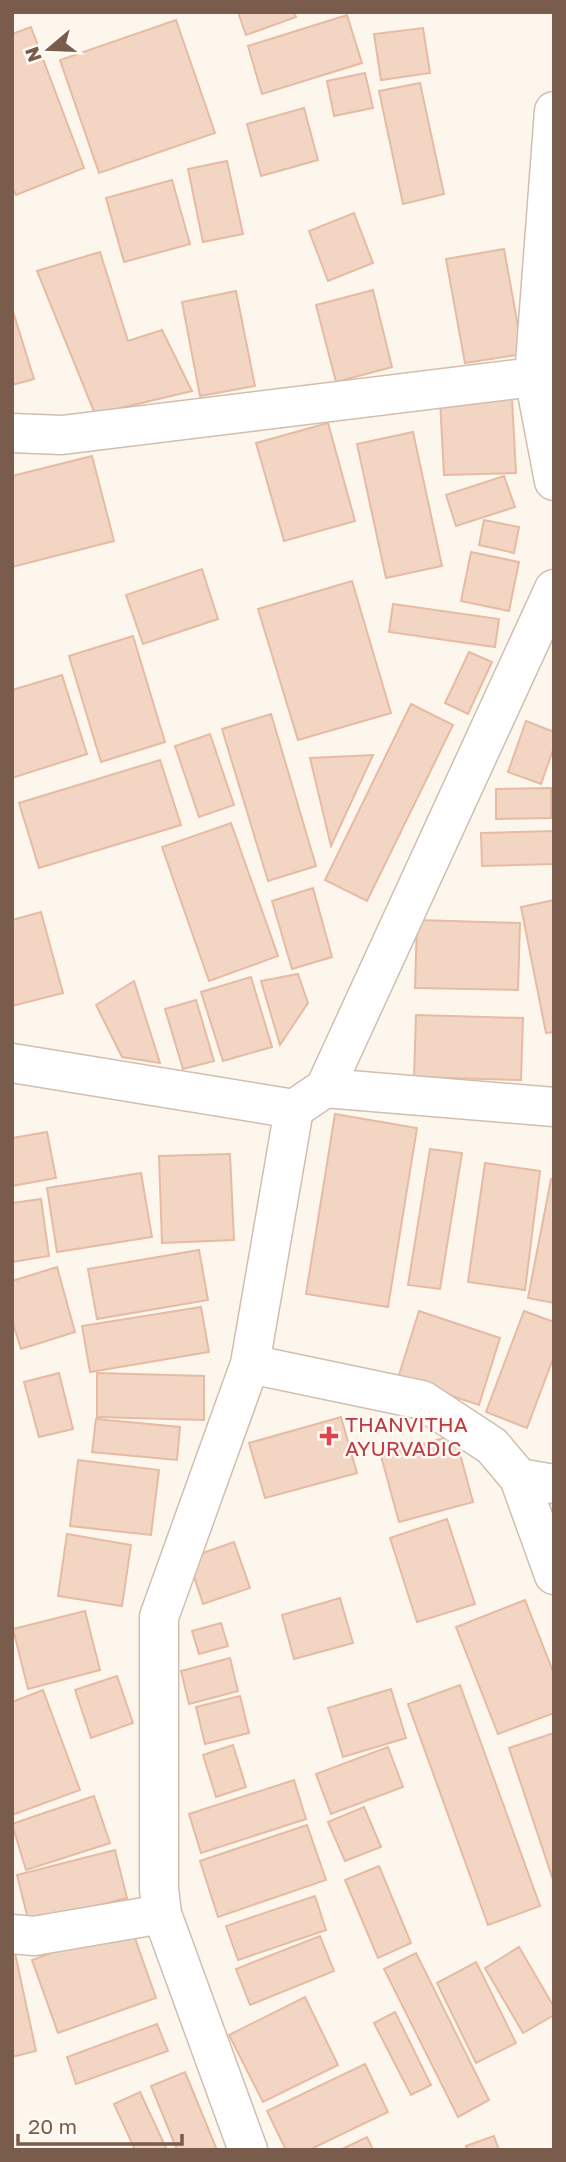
<svg xmlns="http://www.w3.org/2000/svg" width="566" height="2162" font-family="'Golos Text',sans-serif">
	<rect width="100%" height="100%" fill="#fdf6ec"/>
	<path fill="#f3d5c3" stroke="#e6bba3" stroke-width="2" d="M238,12H294L296,17L246,35Z
		M347,15L362,63L262,94L248,46Z
		M176,20L215,133L99,173L60,60Z
		M31,27L84,168L16,195L12,187V34Z
		M423,28L430,73L381,80L374,34Z
		M365,73L373,108L334,116L327,81Z
		M420,83L444,194L403,204L379,91Z
		M304,108L318,160L261,176L247,124Z
		M227,161L243,234L203,242L188,169Z
		M172,180L190,244L124,262L106,198Z
		M354,213L373,263L328,281L309,231Z
		M504,249L523,354L465,363L446,259Z
		M100,252L128,341L162,330L192,391L95,414L37,271Z
		M373,290L392,367L336,382L316,305Z
		M236,291L255,386L200,396L182,302Z
		M12,308L34,379L12,385Z
		M512,399L516,473L444,475L440,401Z
		M328,423L355,521L284,541L256,443Z
		M413,432L442,566L386,578L357,444Z
		M92,456L114,541L12,567V476Z
		M504,476L515,507L456,526L446,495Z
		M484,520L519,527L514,553L479,545Z
		M471,552L519,562L509,611L461,601Z
		M202,569L218,619L143,644L126,595Z
		M352,581L391,713L298,740L258,609Z
		M393,604L499,619L495,647L389,632Z
		M133,636L165,742L101,762L69,656Z
		M469,652L492,662L468,714L445,703Z
		M62,675L87,754L12,778V690Z
		M411,704L453,725L367,901L325,880Z
		M271,714L316,866L268,881L222,729Z
		M526,721L554,732V747L541,784L508,772Z
		M210,734L234,805L199,817L175,746Z
		M373,755L331,846L310,758Z
		M160,760L181,825L39,868L19,803Z
		M551,788V818L496,819V789Z
		M231,823L278,956L209,981L162,847Z
		M554,831V864L482,866L481,833Z
		M313,888L332,957L292,969L272,901Z
		M554,900V1032L546,1033L521,907Z
		M41,912L63,993L12,1006V920Z
		M417,920L520,923L518,990L415,988Z
		M298,974L308,1003L280,1045L261,981Z
		M251,977L272,1047L223,1061L201,992Z
		M134,981L160,1063L122,1057L96,1005Z
		M196,1000L214,1061L183,1069L165,1009Z
		M416,1015L523,1018L521,1080L414,1077Z
		M335,1114L417,1128L388,1307L306,1294Z
		M47,1132L56,1178L12,1186V1138Z
		M430,1149L462,1153L440,1289L408,1285Z
		M230,1154L234,1240L162,1243L159,1156Z
		M485,1163L540,1171L525,1290L468,1282Z
		M141,1173L152,1237L57,1252L47,1188Z
		M551,1179H554V1303L528,1298Z
		M41,1199L49,1256L12,1262V1203Z
		M199,1250L208,1300L97,1319L88,1269Z
		M57,1267L75,1332L21,1349L12,1320V1281Z
		M201,1307L209,1352L90,1372L82,1326Z
		M419,1311L500,1338L479,1405L398,1378Z
		M524,1311L554,1322V1356L527,1428L486,1412Z
		M59,1373L73,1429L39,1437L24,1382Z
		M97,1373L204,1376V1420L97,1417Z
		M341,1417L357,1473L265,1498L249,1443Z
		M96,1419L180,1427L177,1460L92,1452Z
		M455,1435L473,1502L399,1522L381,1456Z
		M78,1460L159,1470L151,1535L70,1526Z
		M447,1519L475,1604L417,1622L390,1538Z
		M67,1534L131,1545L122,1606L58,1596Z
		M234,1542L250,1588L203,1604L188,1558Z
		M340,1598L353,1643L294,1659L282,1615Z
		M525,1600L554,1674V1713L498,1734L456,1627Z
		M85,1611L100,1670L28,1689L13,1629Z
		M221,1623L228,1646L199,1654L192,1631Z
		M230,1658L238,1691L189,1704L181,1671Z
		M117,1676L133,1723L91,1738L75,1690Z
		M460,1685L540,1906L488,1925L408,1704Z
		M391,1689L406,1738L343,1757L328,1708Z
		M43,1690L80,1790L12,1815V1702Z
		M240,1696L249,1733L205,1744L196,1707Z
		M554,1733V1883L509,1748Z
		M233,1745L246,1787L216,1797L203,1755Z
		M388,1747L403,1787L331,1814L316,1774Z
		M294,1780L306,1819L201,1853L189,1814Z
		M94,1796L110,1843L26,1870L12,1824Z
		M364,1807L381,1847L345,1861L328,1822Z
		M307,1825L326,1880L218,1917L200,1861Z
		M115,1850L127,1898L29,1923L17,1875Z
		M379,1866L411,1943L378,1958L345,1880Z
		M315,1896L326,1930L238,1960L226,1926Z
		M130,1924L156,1998L58,2033L32,1960Z
		M320,1936L334,1971L250,2005L236,1969Z
		M519,1947L554,2007V2015L523,2033L485,1968Z
		M12,1953H15L36,2051L12,2057Z
		M416,1953L489,2100L458,2117L384,1969Z
		M476,1962L516,2043L476,2063L437,1983Z
		M305,1997L338,2065L263,2102L229,2035Z
		M395,2012L431,2085L411,2095L374,2023Z
		M157,2024L168,2051L76,2084L67,2057Z
		M365,2064L388,2112L309,2150H286L267,2111Z
		M185,2072L217,2150H177L151,2086Z
		M140,2092L167,2150H135L114,2104Z
		M494,2136L499,2150H467L466,2146Z
		M367,2137L373,2150H340Z"/>
	<g fill="none" stroke-linecap="round" stroke-linejoin="round">
		<g stroke="#d1beb0" stroke-width="41">
			<path id="street" d="M554,111L534,377L554,481
				M12,433L62,435L534,377
				M12,1063L294,1109
				M325,1088L554,1107
				M257,1363L250,1364L422,1400L492,1446L519,1478L554,1484
				M519,1478L554,1575
				M12,1934L34,1936L162,1914
				M248,2150L162,1914L159,1889V1617L250,1364L294,1109L325,1088L554,589"/>
		</g>
		<use href="#street" stroke="#fff" stroke-width="38"/>
	</g>
	<path fill="#e0444e" stroke="#fffaf3" stroke-width="2.5" d="M325.5 1425.5h7v7h7v7h-7v7h-7v-7h-7v-7h7z"/>
	<g text-anchor="middle" dominant-baseline="central" stroke-width="5" stroke-linejoin="round" paint-order="stroke">
		<g font-size="21" fill="#be3a42" stroke="#fffaf3" text-anchor="start">
			<text x="345" y="1424">THANVITHA<tspan x="345" dy="24">AYURVADIC</tspan></text>
		</g>
	</g>
	<rect width="566" height="2162" fill="none" stroke="#7a5c4d" stroke-width="28"/>
	<g transform="translate(49 49) rotate(251)" stroke="#fffaf3" stroke-width="5" paint-order="stroke">
	<path d="M0-5L12 26L0 18L-12 26Z" fill="#7a5c4d"/>
	<text y="-10" font-size="19" font-weight="bold" text-anchor="middle" fill="#7a5c4d">N</text>
	</g>
	<path d="M18 2134v10h164v-10" fill="none" stroke="#7a5c4d" stroke-width="3.5"/>
	<text x="28" y="2134" font-size="21" fill="#7a5c4d" stroke="#fffaf3" stroke-width="5" paint-order="stroke">20 m</text>
</svg>
